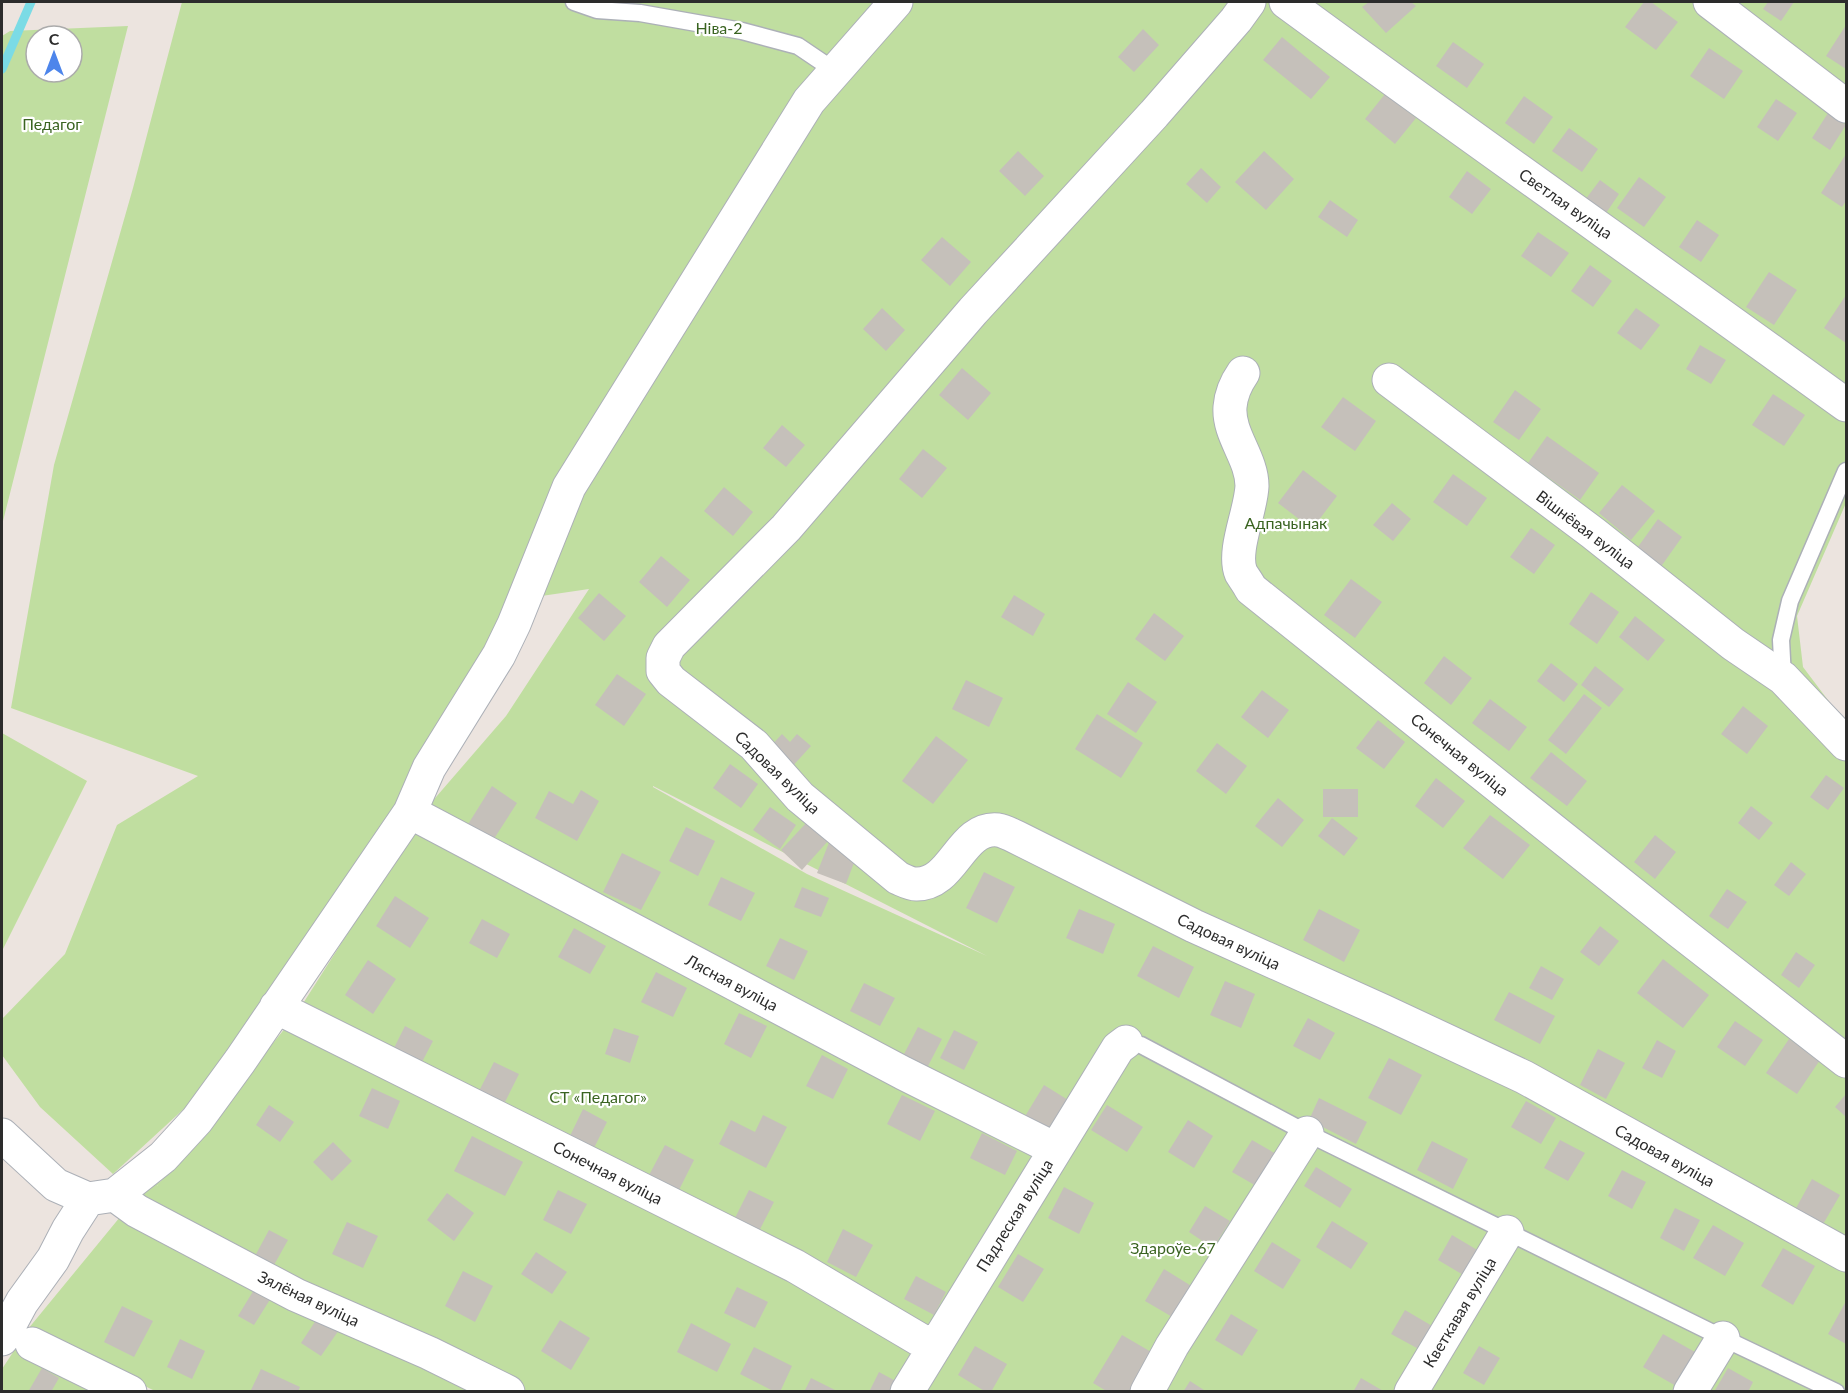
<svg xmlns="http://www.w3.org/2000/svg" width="1848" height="1393" font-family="Lato,sans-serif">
	<rect width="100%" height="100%" fill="#ece4df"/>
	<path fill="#c0dea0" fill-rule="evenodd" d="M182,2H1846V503L1797,616L1803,667L1846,724V1391H155L28,1329L286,1015L113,1174L40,1107L2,1055V1019L65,954L117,825L198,776L11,708L54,465L133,188ZM589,589L506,716L430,804L295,1016L157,1186L290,1011L521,599ZM653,787V786L987,956L807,874Z
		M128,26L2,525V36L10,31ZM36,36H72V72H36Z
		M2,733L87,781L2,951Z
		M27,1331L149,1391L2,1392V1369Z"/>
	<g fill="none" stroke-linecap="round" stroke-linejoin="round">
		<path stroke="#7bdbe5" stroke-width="9" d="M2,69L31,2"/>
	</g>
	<path fill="#c5c0ba" d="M1369,2H1411L1416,6L1386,33L1362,7Z
		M1644,2H1651L1678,22L1656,50L1625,27Z
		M1768,2H1794L1781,21L1763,9Z
		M1846,25V69L1826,56Z
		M1143,29L1159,45L1134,72L1118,57Z
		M1282,37L1330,77L1311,99L1263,60Z
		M1453,42L1484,64L1467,88L1436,66Z
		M1709,48L1743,71L1724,99L1690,76Z
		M1385,94L1416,118L1395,144L1365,119Z
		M1524,96L1553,117L1534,144L1505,123Z
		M1776,99L1797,113L1778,141L1757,127Z
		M1828,113L1846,125L1830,150L1812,138Z
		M1569,128L1598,149L1582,172L1552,151Z
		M1018,151L1044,176L1025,196L999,171Z
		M1264,151L1294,179L1266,210L1235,182Z
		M1846,154V201L1842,207L1821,193Z
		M1201,168L1221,187L1207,203L1186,184Z
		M1467,171L1491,189L1472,214L1449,197Z
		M1639,177L1666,197L1644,227L1617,208Z
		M1600,180L1619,194L1602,219L1582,204Z
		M1330,200L1358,220L1347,237L1318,217Z
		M1697,220L1719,235L1701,262L1679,247Z
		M1538,232L1569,253L1551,277L1521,256Z
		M942,237L971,262L950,286L921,260Z
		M1590,265L1612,281L1593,307L1571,291Z
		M1769,272L1797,290L1774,325L1746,307Z
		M1846,295V343L1824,328Z
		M882,308L905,330L886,351L863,329Z
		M1636,308L1660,325L1641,350L1617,333Z
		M1700,345L1726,360L1711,384L1686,369Z
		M962,368L991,393L968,420L939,395Z
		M1515,390L1541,409L1519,440L1493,422Z
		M1773,394L1805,415L1784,446L1752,425Z
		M1343,397L1376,421L1355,451L1321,427Z
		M782,425L805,445L786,467L763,448Z
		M1547,436L1599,473L1580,500L1528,463Z
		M923,449L947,468L922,498L899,479Z
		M1303,470L1337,496L1312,529L1278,503Z
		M1453,474L1487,498L1467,526L1433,502Z
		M1622,485L1655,511L1631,540L1599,513Z
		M724,487L753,512L733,536L704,511Z
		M1392,503L1411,519L1393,541L1373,525Z
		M1658,519L1682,537L1660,568L1635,551Z
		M1531,528L1555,545L1534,574L1510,557Z
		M661,556L690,580L667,607L639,582Z
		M1351,579L1382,602L1355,638L1324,615Z
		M1591,592L1619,612L1597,644L1569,624Z
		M599,593L626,616L604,641L578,618Z
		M1014,595L1045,614L1033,636L1001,617Z
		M1154,613L1184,636L1165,661L1135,639Z
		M1635,616L1665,640L1648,661L1619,637Z
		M1444,656L1472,678L1451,705L1424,683Z
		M1551,663L1578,684L1564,702L1537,681Z
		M1595,666L1624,689L1609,707L1581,685Z
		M617,674L646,694L624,726L595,705Z
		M966,680L1003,698L989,727L952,709Z
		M1128,682L1157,702L1136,733L1107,714Z
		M1262,690L1289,710L1268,738L1241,717Z
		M1584,694L1602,708L1566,754L1548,740Z
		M1490,699L1527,727L1509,751L1472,723Z
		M1743,706L1768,726L1747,754L1721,734Z
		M1097,714L1143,743L1121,778L1075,749Z
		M1378,720L1405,742L1384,769L1356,748Z
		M782,734L790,742L797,734L811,746L790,769L768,749Z
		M936,736L968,760L933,804L902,781Z
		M1217,743L1247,766L1226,794L1196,771Z
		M1551,752L1587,781L1567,806L1530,778Z
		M730,764L758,784L741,808L713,788Z
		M1826,775L1844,788L1828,810L1810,797Z
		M1436,778L1465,801L1443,828L1415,806Z
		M492,786L517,803L490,845L465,829Z
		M1323,789H1358V817H1323Z
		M581,790L599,801L577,841L535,818L549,791L573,804Z
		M1278,798L1304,820L1282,847L1255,826Z
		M1751,806L1773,823L1759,840L1738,823Z
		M770,807L796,825L780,849L753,830Z
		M1490,815L1530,845L1503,879L1463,848Z
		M1332,818L1358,838L1344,856L1318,836Z
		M807,822L828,841L802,870L781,850Z
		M686,827L715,841L698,876L669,861Z
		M1655,835L1676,852L1655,879L1634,862Z
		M830,840L858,852L846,884L817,873Z
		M622,853L661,872L641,910L603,892Z
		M1791,862L1806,874L1789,896L1774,885Z
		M984,872L1015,887L997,923L966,908Z
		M721,877L755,893L741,921L708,905Z
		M802,887L829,898L821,917L794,907Z
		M1727,889L1747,902L1728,929L1709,916Z
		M395,896L429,918L410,948L376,926Z
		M1079,909L1115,924L1103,954L1066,938Z
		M1319,909L1360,930L1344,962L1303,940Z
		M482,919L510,934L497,958L469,943Z
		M1600,926L1619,941L1599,966L1580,952Z
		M574,928L606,946L590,974L558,957Z
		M780,938L808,951L794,980L766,966Z
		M1153,946L1194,967L1179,998L1137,976Z
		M1796,952L1815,965L1799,988L1781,975Z
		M1663,959L1709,995L1683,1028L1637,993Z
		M368,960L396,979L373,1014L345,995Z
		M1541,966L1564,979L1552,1000L1529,988Z
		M656,972L687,988L673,1017L641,1002Z
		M1225,981L1255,994L1241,1028L1210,1015Z
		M864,983L895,998L880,1026L850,1011Z
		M1509,992L1555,1016L1540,1044L1494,1020Z
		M739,1013L767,1026L751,1058L724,1044Z
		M1308,1018L1335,1033L1320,1060L1293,1046Z
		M1735,1021L1763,1040L1745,1066L1717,1047Z
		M405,1026L433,1041L422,1062L394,1048Z
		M918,1027L942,1039L927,1068L903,1056Z
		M614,1028L639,1036L630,1063L605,1054Z
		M954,1030L978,1042L964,1070L940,1058Z
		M1789,1039L1820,1060L1797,1094L1766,1073Z
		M1657,1040L1676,1051L1662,1078L1642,1068Z
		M1598,1049L1625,1063L1606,1099L1580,1085Z
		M822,1055L848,1069L833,1099L806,1086Z
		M1389,1058L1422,1075L1401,1115L1368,1098Z
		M494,1062L519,1074L504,1104L479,1091Z
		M1044,1085L1073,1103L1052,1135L1024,1118Z
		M372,1088L400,1101L388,1129L359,1116Z
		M1846,1094V1117L1835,1107Z
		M902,1095L935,1111L920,1141L887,1124Z
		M1319,1098L1367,1122L1356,1144L1309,1120Z
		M1526,1101L1556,1118L1541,1144L1511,1127Z
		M269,1105L294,1122L280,1142L256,1125Z
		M1107,1105L1143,1127L1127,1152L1091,1130Z
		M583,1109L607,1122L592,1152L568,1140Z
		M763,1115L787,1127L766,1168L719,1144L731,1120L755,1132Z
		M1188,1120L1213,1136L1194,1168L1168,1152Z
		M982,1133L1017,1151L1005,1175L970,1158Z
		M472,1136L523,1162L505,1196L454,1171Z
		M1252,1140L1278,1155L1258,1187L1232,1172Z
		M1560,1140L1585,1153L1568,1181L1544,1168Z
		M1432,1141L1468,1159L1453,1189L1417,1170Z
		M333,1142L352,1161L332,1181L313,1162Z
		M665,1145L694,1160L677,1194L647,1179Z
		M1316,1167L1352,1189L1340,1208L1304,1186Z
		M1622,1170L1646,1182L1632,1209L1608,1196Z
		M1812,1179L1840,1195L1822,1226L1795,1210Z
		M1064,1187L1094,1203L1079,1234L1048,1218Z
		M558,1190L587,1204L571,1234L543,1220Z
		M749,1190L774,1202L758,1233L734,1220Z
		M447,1193L474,1213L454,1241L427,1220Z
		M1205,1206L1230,1221L1213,1248L1189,1232Z
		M1675,1208L1700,1220L1684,1251L1660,1238Z
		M1332,1221L1368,1243L1351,1269L1316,1247Z
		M347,1222L378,1236L363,1268L332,1254Z
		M1713,1225L1744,1243L1725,1276L1693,1258Z
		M843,1229L873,1245L856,1277L827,1262Z
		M269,1230L288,1240L274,1265L255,1256Z
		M1452,1235L1479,1251L1465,1276L1438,1260Z
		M1272,1242L1301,1260L1283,1289L1254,1271Z
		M1783,1248L1815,1266L1793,1305L1761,1286Z
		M536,1252L567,1272L552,1294L521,1274Z
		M1018,1254L1044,1269L1023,1302L998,1287Z
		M1164,1269L1193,1287L1174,1318L1145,1301Z
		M463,1271L493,1286L475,1322L445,1306Z
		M916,1276L946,1292L934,1315L904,1299Z
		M737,1287L768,1302L755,1328L724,1313Z
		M255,1288L271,1298L254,1325L238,1316Z
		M1846,1301V1344L1828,1334Z
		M122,1306L153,1321L134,1357L104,1342Z
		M1405,1310L1439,1330L1426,1353L1391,1334Z
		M1231,1314L1258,1330L1242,1356L1215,1340Z
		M318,1317L339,1330L321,1356L301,1343Z
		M560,1320L590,1338L571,1370L541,1351Z
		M691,1323L731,1344L717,1372L677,1352Z
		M1663,1334L1695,1352L1676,1386L1643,1367Z
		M1122,1335L1153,1353L1130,1392H1108L1093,1383Z
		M180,1339L205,1351L192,1379L167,1367Z
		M975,1346L1007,1364L991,1392H986L958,1375Z
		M1479,1346L1500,1358L1484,1385L1463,1373Z
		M754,1347L792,1366L780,1392H775L740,1374Z
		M42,1368L59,1378L51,1392H28Z
		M1728,1368L1753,1382L1748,1392H1714Z
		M261,1369L300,1387L298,1392H250Z
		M879,1372L905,1386L902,1392H869Z
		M811,1378L839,1392H804Z
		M1361,1378L1385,1392H1353Z
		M1190,1381L1207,1392H1183Z"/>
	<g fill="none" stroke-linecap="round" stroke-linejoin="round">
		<g stroke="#acb0b7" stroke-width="19">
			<path id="service" d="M574,2L597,10L640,13L742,31L798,46L835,71
				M1783,678L1781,640L1790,601L1846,471
				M1126,1042L1141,1045L1307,1133L1723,1338L1836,1392"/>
		</g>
		<g stroke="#acb0b7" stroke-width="35">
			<path id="minor" d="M1249,2L1236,20L1154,114L973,311L786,528L669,646L663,658V671L671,681L754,745L800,797L898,878C903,880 910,884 916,884C954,885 960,826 998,830C1004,831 1010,834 1016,837L1194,926L1383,1011L1524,1077L1846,1255
				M1286,2C1471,138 1660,270 1846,405
				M1710,2L1846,106
				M1243,373C1236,383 1231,394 1230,407C1228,435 1252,458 1252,486C1251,511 1232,551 1241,573C1244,578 1248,583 1251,589L1678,930L1846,1061
				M1389,380L1593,533L1733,644L1783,678L1846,744
				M410,812L903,1073L1055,1149
				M276,1007L795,1266L934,1348
				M2,1135L56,1185L88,1199L115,1195L163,1157L197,1120L240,1061L410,812L429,768L499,655L514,624L569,487L809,101L896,2
				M115,1195L137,1211L296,1295L429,1353L508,1392
				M2,1339L22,1302L53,1259L68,1230L88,1199
				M32,1344L130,1392
				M907,1392L1118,1048L1126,1042
				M1147,1392L1172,1346L1307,1133
				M1411,1392L1507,1232
				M1690,1392L1723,1338"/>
		</g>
		<use href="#service" stroke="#fff" stroke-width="16"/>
		<use href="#minor" stroke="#fff" stroke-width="33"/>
	</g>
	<g text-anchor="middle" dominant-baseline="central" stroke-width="4.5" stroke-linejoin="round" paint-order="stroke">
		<g font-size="16" fill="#3a6421" stroke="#fff">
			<text x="719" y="27">Ніва-2</text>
			<text x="52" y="123">Педагог</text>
			<text x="1286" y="522">Адпачынак</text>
			<text x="598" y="1096">СТ «Педагог»</text>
			<text x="1173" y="1247">Здароўе-67</text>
		</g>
		<g font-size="16" fill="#2c2c2c" stroke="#fff">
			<text transform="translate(1566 203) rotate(35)">Светлая вуліца</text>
			<text transform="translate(1586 529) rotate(37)">Вішнёвая вуліца</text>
			<text transform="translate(1460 754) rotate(39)">Сонечная вуліца</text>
			<text transform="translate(778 772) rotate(44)">Садовая вуліца</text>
			<text transform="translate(1229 941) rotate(25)">Садовая вуліца</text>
			<text transform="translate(732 982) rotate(28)">Лясная вуліца</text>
			<text transform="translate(1665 1155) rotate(29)">Садовая вуліца</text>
			<text transform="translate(608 1172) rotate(27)">Сонечная вуліца</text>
			<text transform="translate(1014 1215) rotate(-58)">Падлеская вуліца</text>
			<text transform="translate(309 1298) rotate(25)">Зялёная вуліца</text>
			<text transform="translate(1459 1312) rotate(-59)">Кветкавая вуліца</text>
		</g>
	</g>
	<rect width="1848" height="1393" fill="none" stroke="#2c2c2c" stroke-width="6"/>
	<g transform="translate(54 54)"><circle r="28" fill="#ffffff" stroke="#ababab" stroke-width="1.5"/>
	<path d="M0-4.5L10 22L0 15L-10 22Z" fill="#4d85eb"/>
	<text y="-9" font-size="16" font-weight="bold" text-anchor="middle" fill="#2c2c2c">С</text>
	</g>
</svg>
